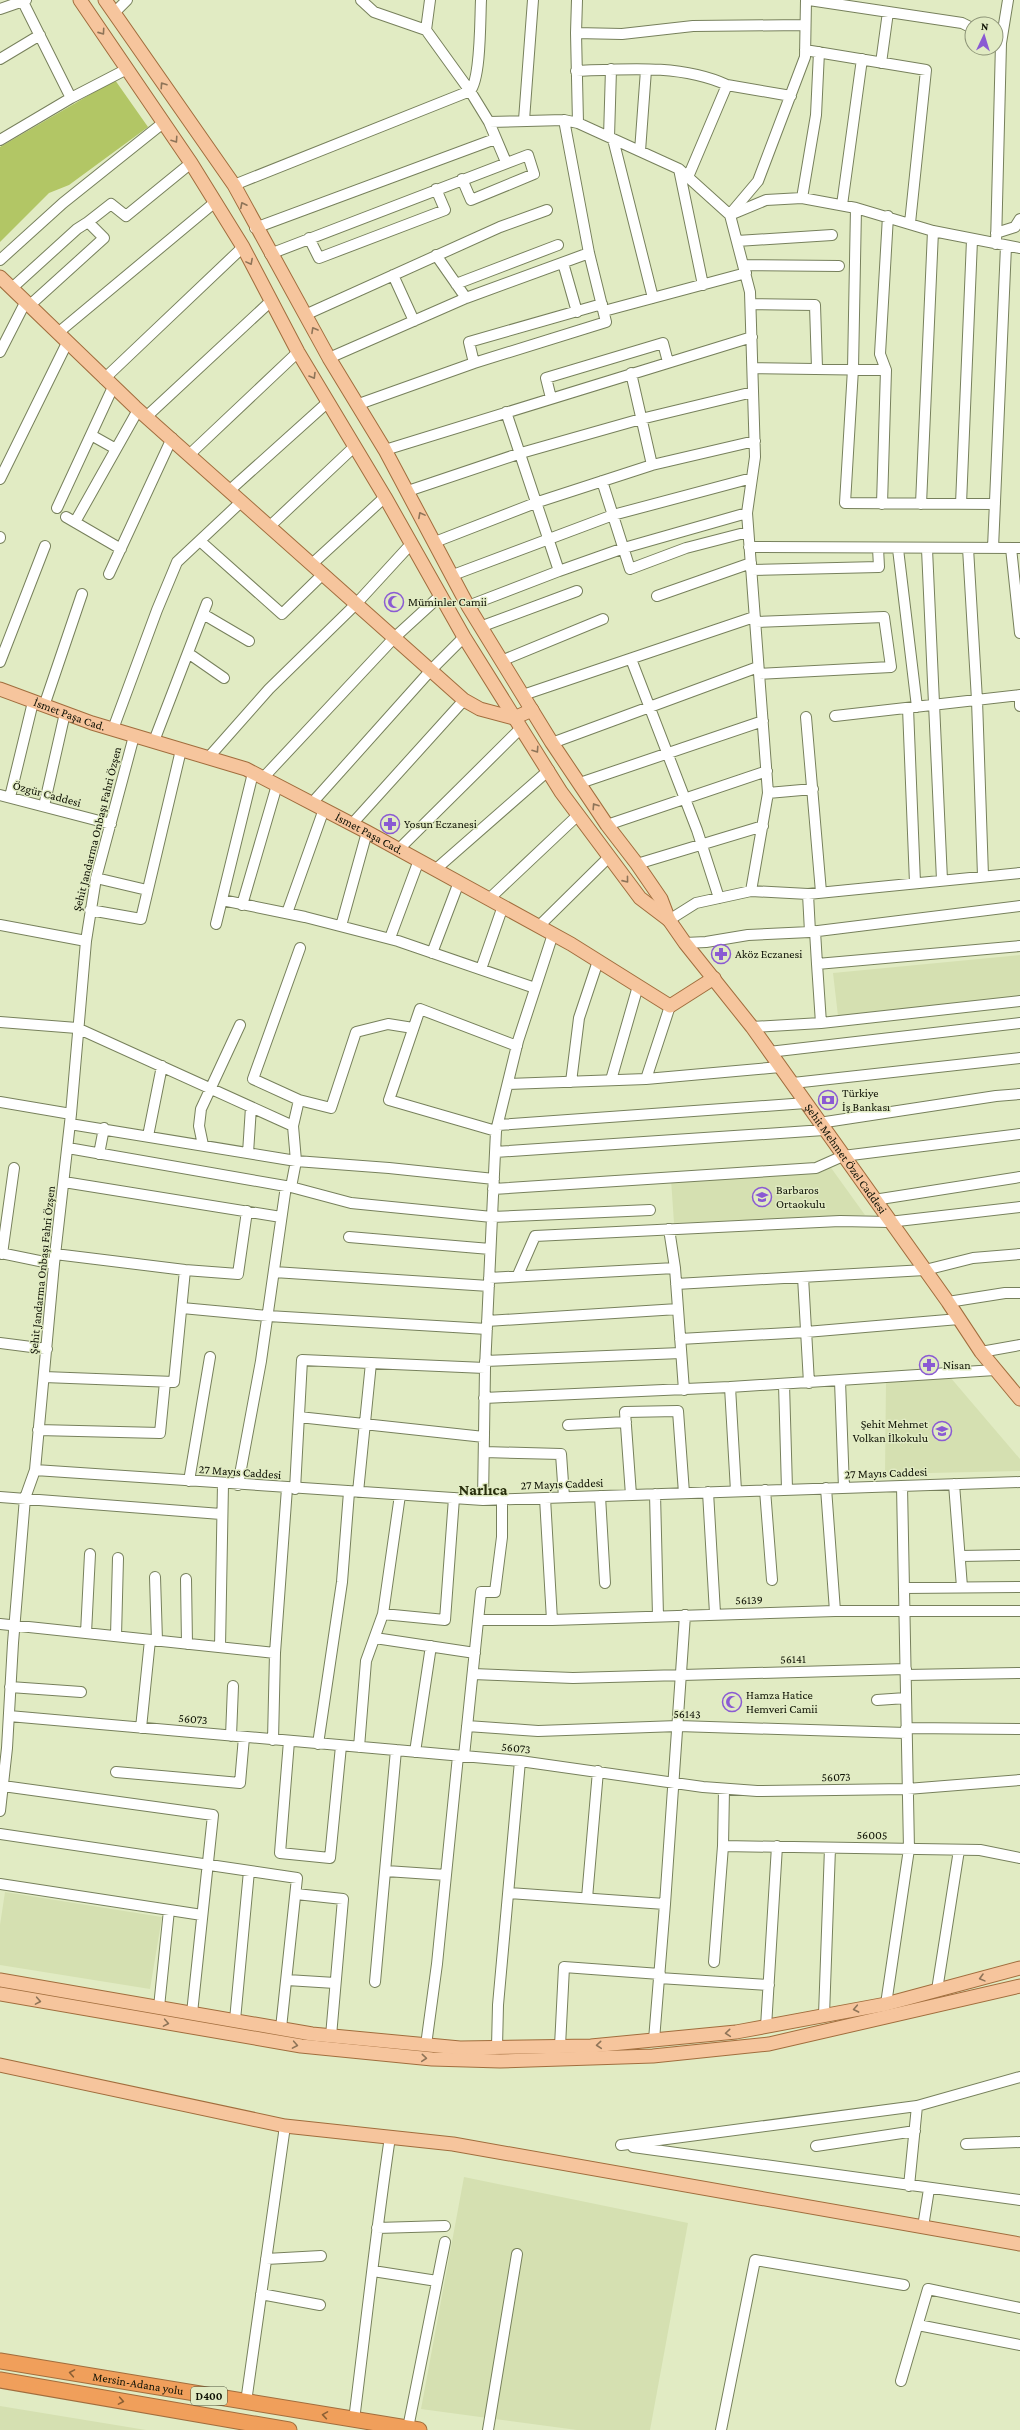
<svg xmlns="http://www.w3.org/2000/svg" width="1020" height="2430" font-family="'Crimson Pro',serif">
	<rect width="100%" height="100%" fill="#e1ebc3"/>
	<path fill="#d5e0b1" d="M1020,955V999L838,1016L833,973Z
		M829,1165L865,1215L674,1223L671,1179Z
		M950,1377L1020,1459V1471L885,1474L886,1381Z
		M5,1892L162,1917L150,1989L0,1965V1925Z
		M464,2177L688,2223L650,2430H577L421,2409Z
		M0,2406L146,2430H0Z"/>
	<path fill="#b2c665" d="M115,80L148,127L69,185L49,193L0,242V147Z"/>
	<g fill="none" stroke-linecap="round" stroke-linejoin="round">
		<g stroke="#77805c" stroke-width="12">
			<path id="minor" d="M361,0L374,12L426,30
				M430,0L426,30L470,91L489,122L506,162
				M577,0L576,33L578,123
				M809,0L962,23L972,28
				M23,2L71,98
				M0,9L26,0
				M114,13L127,0
				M576,33L622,34L693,26L805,25
				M805,50L926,70L910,223
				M0,59L40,35
				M881,63L888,12
				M576,71C626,69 681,64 727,85
				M524,120L533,0
				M489,122L564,120L578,123L679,169L730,215L750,292L755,457L747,513L768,793L751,891
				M609,137L611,69
				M613,139L653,298
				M0,140L71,98L127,69
				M640,151L646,70
				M679,169L703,285
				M688,177L727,85L791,96
				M234,185L470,91C481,79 480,19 481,0
				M802,198L816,115L819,52
				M842,205L862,59
				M856,208L853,369L845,503L995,504
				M731,213L758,181L805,57L806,0
				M730,215L766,200L802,198L856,208L933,231L1020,248
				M255,228L495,139
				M996,233L1015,227L1020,219
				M309,238L319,258L445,210L436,189
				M737,241L832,235
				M996,244L1001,43L1008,0
				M270,254L528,155L534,174L471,200L462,179
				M436,255L466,298
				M0,260L63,203L163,123
				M563,263L577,312
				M743,265L839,266
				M393,275L414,321
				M456,284L558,245
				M12,288L77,229L88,222
				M751,304L815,305L817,368
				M30,305L104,238L88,222L111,204L126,216L191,163
				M604,311L746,273
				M305,315L500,227L547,210
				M59,332L214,203
				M0,352L26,301
				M329,358L466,298L589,253
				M474,363L469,342L602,304
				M753,368L886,370
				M631,373L652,465
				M104,379L243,247
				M551,398L546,378L663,343L668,362
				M359,404L474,363L606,322L589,253L564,120
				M146,417L271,301
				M91,435L116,449
				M385,450L752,337
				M190,454L298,352
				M0,479L67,343
				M602,481L630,569L686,548L748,532
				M230,490L328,402
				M408,491L521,453L641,419L753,392
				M882,504L886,370L880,354L888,216
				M921,504L933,231
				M961,504L972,240
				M57,508L113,387
				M66,517L121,549
				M75,522L138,410
				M269,527L354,447
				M0,538V537
				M200,541L282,614L323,574
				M435,542L538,502L652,465L755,441
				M749,547L1020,548
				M968,548L977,700L983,876
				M993,548L1006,246
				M1011,548L1020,633
				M898,549L917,707
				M927,549L942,880
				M312,564L385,497
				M751,570L879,567L878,548
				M559,571L624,548L747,513
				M109,574L172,438
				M453,575L613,515L752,478
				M657,596L751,563
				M468,606L559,571L506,412
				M203,614L249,641
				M755,622L884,617L891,667L759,674
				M480,627L577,591
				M188,653L224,678
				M631,659L697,830L719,898
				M501,661L603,619
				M0,662L45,546
				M523,695L754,617
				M1020,695V706
				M44,706L82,594
				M908,708L915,883
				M835,716L1020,695
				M806,717L821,892
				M113,729L157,610L177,562L242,501
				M154,741L207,603
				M552,743L758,667
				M208,758L269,689L356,604L411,544
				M263,778L394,638L440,596
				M580,783L763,721
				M768,793L813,789
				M0,795L111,824
				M10,797L33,702
				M312,803L431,670L464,637
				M44,806L65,713
				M352,824L464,700
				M607,825L767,771
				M399,849L521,728
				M637,864L763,826
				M436,869L549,770
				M96,878L147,890
				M808,894L810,932L1020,906
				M489,899L577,816
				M222,900L305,917L398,941L535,988
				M242,905L277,785
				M90,910L141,919L181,750
				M287,913L324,809
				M669,920L696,903L751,891L808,894L1020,873
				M216,924L253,773
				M0,925L86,941
				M341,926L367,832
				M539,926L608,858
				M815,931L817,964
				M390,938L419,860
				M685,943L706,942L748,935L810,932
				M432,953L459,882
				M481,969L503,906
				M0,1022L77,1028L293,1126
				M821,1023L817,964L1020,946
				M752,1027L821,1023L1020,1001
				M769,1052L1020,1023
				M646,1079L670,1006
				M611,1080L638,986
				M571,1082L579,1018L598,961
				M793,1083L1020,1058
				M508,1084L646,1079L780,1067
				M299,1100L331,1108L356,1032L388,1024L413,1028
				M0,1102L71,1114
				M819,1123L996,1096L1020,1094
				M70,1124L296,1161L389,1168L494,1179
				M498,1125L806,1103
				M496,1131L389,1100L420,1009L517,1046
				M148,1136L162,1066
				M203,1145L199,1126L201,1109L240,1025
				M68,1148L291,1187L351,1203L492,1217L650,1210
				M495,1152L824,1130
				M248,1153L251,1107
				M99,1154L104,1128
				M64,1182L281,1217
				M291,1187L296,1161L293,1126L299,1100L253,1079L300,948
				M493,1189L816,1168L843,1156L1020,1134
				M874,1200L1020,1177
				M669,1229L675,1268L684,1390
				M349,1237L490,1249
				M0,1253L54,1264
				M2,1254L14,1168
				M55,1254L185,1270L238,1274L247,1211
				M274,1272L489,1286
				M518,1275L535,1236L840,1221L889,1222L1020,1207
				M803,1277L809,1383
				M489,1278L675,1268
				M676,1284L925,1270L973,1258L1020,1254
				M948,1302L1005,1293H1020
				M182,1308L268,1316L487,1329
				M487,1321L678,1309
				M680,1339L806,1332L959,1319
				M0,1343L47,1349
				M981,1352L1020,1345
				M485,1361L681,1353
				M44,1377L174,1382L185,1270
				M840,1381L844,1488
				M784,1384L787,1489
				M730,1387L736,1491
				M484,1398L730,1387L995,1370
				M299,1417L484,1437
				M568,1425L626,1422
				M38,1430L160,1433L165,1382
				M484,1452L561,1454L564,1497
				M35,1470L483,1500L1020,1482
				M189,1481L210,1357
				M954,1484L962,1587
				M238,1485L261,1361L286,1186
				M826,1488L835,1611
				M295,1489L302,1360L485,1368
				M765,1490L772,1580
				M358,1492L371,1363
				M708,1492L715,1613
				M655,1494L658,1616
				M631,1495L625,1412L678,1411L684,1493
				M600,1496L605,1583
				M0,1497L221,1514
				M545,1498L552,1620
				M483,1500L485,1368L496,1131L518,1041L553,934
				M960,1556L1020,1555
				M155,1577L157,1641
				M186,1579L187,1644
				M904,1588L1020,1587
				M383,1614L445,1620L454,1498
				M479,1620H552L835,1611H1020
				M0,1624L275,1653
				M86,1633L90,1554
				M116,1636L118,1558
				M375,1638L475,1653
				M220,1647L223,1484
				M473,1674L573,1678L906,1669
				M906,1675L1020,1673
				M10,1687L81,1692
				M877,1700L906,1698
				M9,1716L520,1761L703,1787L757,1791L907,1789L1020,1780
				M467,1726L538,1731L678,1726L906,1733
				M141,1728L150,1640
				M906,1728L1020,1729
				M231,1736L233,1686
				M273,1740L275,1653L287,1488
				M289,1741L280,1853L330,1858L341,1746
				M318,1744L342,1582L349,1492
				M359,1747L366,1661L383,1614L400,1495
				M415,1752L431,1646
				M464,1756L481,1592H495L502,1537V1499
				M116,1772L240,1783L244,1737
				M3,1786L213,1815L192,2013
				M0,1811L7,1748L13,1643L25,1498L35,1470L54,1264L71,1114L86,941L96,878L134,736
				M0,1834L297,1878L281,2028
				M723,1846L980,1850L1020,1858
				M386,1871L446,1875
				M0,1884L202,1915
				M509,1893L665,1904
				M296,1894L343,1899L331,2036
				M587,1898L598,1771
				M714,1962L723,1846L724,1789
				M659,1978L769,1985
				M287,1980L335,1983
				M375,1982L396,1750
				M937,1990L959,1850
				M886,2004L909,1849L902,1486
				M159,2007L169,1910
				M824,2015L830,1848
				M235,2020L249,1871
				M766,2027L777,1846
				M654,2040L665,1904L685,1615
				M426,2045L437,1964L458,1756
				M560,2046L564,1967L660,1974
				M497,2047L498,2005L520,1761
				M966,2144L1020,2142
				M621,2145L917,2106L1020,2077
				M816,2146L915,2131
				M633,2147L1020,2200
				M909,2186L917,2106
				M923,2227L929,2189
				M377,2228L445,2226
				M266,2259L321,2256
				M373,2271L437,2281
				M261,2294L320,2305
				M918,2325L1020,2345
				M901,2381L928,2289L1020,2308
				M246,2402L285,2126
				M354,2420C366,2325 376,2231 390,2137
				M408,2428L445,2242
				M488,2430L517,2254
				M721,2430L755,2260L904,2285"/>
		</g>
		<g stroke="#a16d3d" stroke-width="15">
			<g id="major">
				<path d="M80,0L191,163L243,247L298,352L385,497L464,637L561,792L640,898L669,920"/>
				<path id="s1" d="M105,0L234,185L329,358L385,450L468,606L552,743L607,825L637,864L661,899L669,920L685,943L752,1027L948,1302L981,1352L1020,1399"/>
				<path d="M0,277L135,407L464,700L480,709L514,718L532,710"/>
				<path id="s2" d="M0,689L92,723L246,769L367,832L571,944L670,1006L714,978"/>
				<path d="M0,1980L312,2034L460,2048L591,2046L736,2032L886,2004L1020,1968"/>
				<path d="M0,1994L301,2046L432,2059L500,2061L653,2056L769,2044L1020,1986"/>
				<path d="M0,2065L285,2126L453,2144L1020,2244"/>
			</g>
		</g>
		<g stroke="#a16d3d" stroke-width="17">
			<g id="highway">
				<path id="s3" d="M0,2361L419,2430"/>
				<path d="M0,2380L289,2430"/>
			</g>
		</g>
		<use href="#minor" stroke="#fff" stroke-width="10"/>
		<use href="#major" stroke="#f6c59d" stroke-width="13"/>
		<use href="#highway" stroke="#f09f5b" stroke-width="15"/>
	</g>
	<defs><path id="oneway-chevron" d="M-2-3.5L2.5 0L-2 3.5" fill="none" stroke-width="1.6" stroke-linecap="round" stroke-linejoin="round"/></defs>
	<g stroke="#8e7458">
		<use href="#oneway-chevron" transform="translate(102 32) rotate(55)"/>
		<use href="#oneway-chevron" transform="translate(163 85) rotate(-124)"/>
		<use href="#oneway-chevron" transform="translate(175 140) rotate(56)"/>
		<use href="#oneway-chevron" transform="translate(243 205) rotate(-117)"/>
		<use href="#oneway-chevron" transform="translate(250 262) rotate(62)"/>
		<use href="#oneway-chevron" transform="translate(314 330) rotate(-119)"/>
		<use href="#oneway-chevron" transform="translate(313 376) rotate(59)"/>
		<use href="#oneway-chevron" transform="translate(421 515) rotate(-118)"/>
		<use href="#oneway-chevron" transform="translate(536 750) rotate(56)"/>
		<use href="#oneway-chevron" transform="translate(595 806) rotate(-123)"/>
		<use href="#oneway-chevron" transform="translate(626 880) rotate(51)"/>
		<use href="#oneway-chevron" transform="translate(982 1978) rotate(165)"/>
		<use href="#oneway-chevron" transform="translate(38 2001) rotate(10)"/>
		<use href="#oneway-chevron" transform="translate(856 2009) rotate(169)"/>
		<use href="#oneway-chevron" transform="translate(166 2023) rotate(10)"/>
		<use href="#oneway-chevron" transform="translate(728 2033) rotate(175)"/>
		<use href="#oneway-chevron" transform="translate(295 2045) rotate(10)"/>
		<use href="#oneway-chevron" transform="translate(599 2045) rotate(175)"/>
		<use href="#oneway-chevron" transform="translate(424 2058) rotate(5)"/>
	</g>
	<g stroke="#8a5f34">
		<use href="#oneway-chevron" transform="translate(72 2373) rotate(-170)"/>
		<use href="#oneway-chevron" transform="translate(121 2401) rotate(10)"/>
		<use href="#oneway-chevron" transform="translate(325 2415) rotate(-171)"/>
	</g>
	<defs>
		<g id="mosque-ring" transform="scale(1)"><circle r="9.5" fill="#e1ebc3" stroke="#8a5ad3" stroke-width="1.5"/><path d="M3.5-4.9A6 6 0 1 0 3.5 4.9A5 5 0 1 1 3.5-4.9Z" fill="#8a5ad3"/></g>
		<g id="pharmacy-ring" transform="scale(1)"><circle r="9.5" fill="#e1ebc3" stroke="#8a5ad3" stroke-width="1.5"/><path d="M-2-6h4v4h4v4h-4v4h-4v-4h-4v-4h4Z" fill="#8a5ad3"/></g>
		<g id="bank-ring" transform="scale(1)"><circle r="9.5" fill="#e1ebc3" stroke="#8a5ad3" stroke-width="1.5"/><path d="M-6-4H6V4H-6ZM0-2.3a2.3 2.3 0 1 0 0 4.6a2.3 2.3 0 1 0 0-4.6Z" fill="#8a5ad3"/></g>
		<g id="school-ring" transform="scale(1)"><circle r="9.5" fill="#e1ebc3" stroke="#8a5ad3" stroke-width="1.5"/><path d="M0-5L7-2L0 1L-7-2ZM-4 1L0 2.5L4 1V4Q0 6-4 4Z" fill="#8a5ad3"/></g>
	</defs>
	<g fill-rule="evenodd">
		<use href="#mosque-ring" x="394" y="602"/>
		<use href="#pharmacy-ring" x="390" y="824"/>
		<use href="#pharmacy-ring" x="721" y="954"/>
		<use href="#bank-ring" x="828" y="1100"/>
		<use href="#school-ring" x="762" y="1197"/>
		<use href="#pharmacy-ring" x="929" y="1365"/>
		<use href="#school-ring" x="942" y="1431"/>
		<use href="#mosque-ring" x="732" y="1702"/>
	</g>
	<g text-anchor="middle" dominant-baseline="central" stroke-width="3" stroke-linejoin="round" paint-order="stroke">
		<rect fill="#e1ebc3" stroke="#4d523d" stroke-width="1" x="191" y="2387" width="36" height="18" rx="3"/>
		<g font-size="11" font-weight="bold" fill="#0e1104">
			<text x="209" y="2396">D400</text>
		</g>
		<g font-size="12" fill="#0e1104" stroke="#e1ebc3" text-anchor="start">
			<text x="408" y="602">Müminler Camii</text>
			<text x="404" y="824">Yosun Eczanesi</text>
			<text x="735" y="954">Aköz Eczanesi</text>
			<text x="842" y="1093">Türkiye<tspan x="842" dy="14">İş Bankası</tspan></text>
			<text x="776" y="1190">Barbaros<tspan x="776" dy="14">Ortaokulu</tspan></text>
			<text x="943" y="1365">Nisan</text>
			<text x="928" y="1424" text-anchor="end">Şehit Mehmet<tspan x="928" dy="14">Volkan İlkokulu</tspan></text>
			<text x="746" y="1695">Hamza Hatice<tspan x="746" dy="14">Hemveri Camii</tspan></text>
		</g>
		<g font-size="12" fill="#0e1104" stroke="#e1ebc3">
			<text stroke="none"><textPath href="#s2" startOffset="74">İsmet Paşa Cad.</textPath></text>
			<text transform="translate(47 794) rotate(15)">Özgür Caddesi</text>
			<text transform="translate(97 829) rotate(-76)">Şehit Jandarma Onbaşı Fahri Özşen</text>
			<text stroke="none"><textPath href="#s2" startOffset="398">İsmet Paşa Cad.</textPath></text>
			<text stroke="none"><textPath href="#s1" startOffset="1378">Şehit Mehmet Özel Caddesi</textPath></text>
			<text transform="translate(42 1270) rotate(-84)">Şehit Jandarma Onbaşı Fahri Özşen</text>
			<text transform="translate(240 1472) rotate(4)">27 Mayıs Caddesi</text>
			<text transform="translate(886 1473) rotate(-2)">27 Mayıs Caddesi</text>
			<text transform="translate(562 1484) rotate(-2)">27 Mayıs Caddesi</text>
			<text transform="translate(749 1600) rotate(-1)">56139</text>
			<text transform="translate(793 1659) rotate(-2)">56141</text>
			<text transform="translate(687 1714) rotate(1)">56143</text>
			<text transform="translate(193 1719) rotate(5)">56073</text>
			<text transform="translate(516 1748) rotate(6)">56073</text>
			<text transform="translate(836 1777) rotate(-1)">56073</text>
			<text transform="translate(872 1835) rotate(1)">56005</text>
			<text stroke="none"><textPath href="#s3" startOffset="140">Mersin-Adana yolu</textPath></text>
		</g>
		<g font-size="16" font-weight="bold" fill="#272d0b" stroke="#e1ebc3">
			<text x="483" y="1489">Narlıca</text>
		</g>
	</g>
	<g transform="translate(984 36) rotate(4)"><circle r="19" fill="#e1ebc3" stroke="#8d9477"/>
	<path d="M0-3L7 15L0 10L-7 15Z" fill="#8a5ad3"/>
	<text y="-6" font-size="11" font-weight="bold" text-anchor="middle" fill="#0e1104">N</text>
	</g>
</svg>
